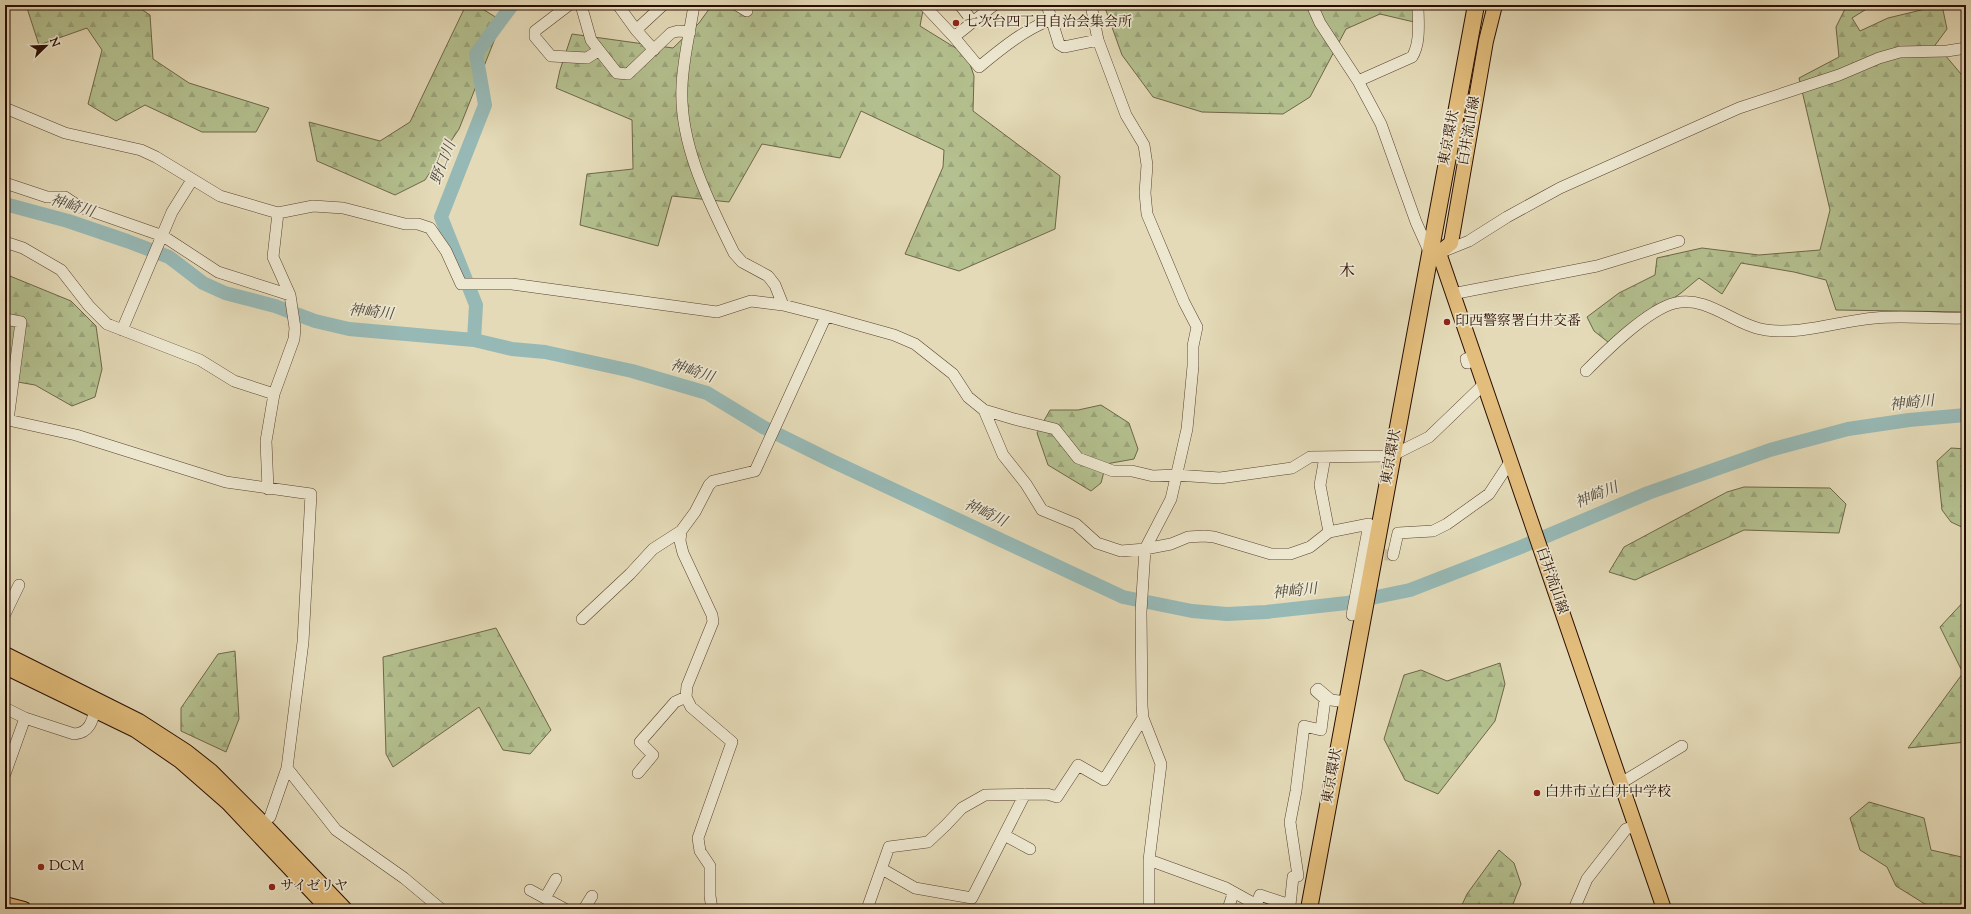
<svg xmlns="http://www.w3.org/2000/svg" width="1971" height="914" font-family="'Sorts Mill Goudy','Noto Serif JP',serif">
	<defs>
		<pattern id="forest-firs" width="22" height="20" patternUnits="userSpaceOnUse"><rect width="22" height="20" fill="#b4c08f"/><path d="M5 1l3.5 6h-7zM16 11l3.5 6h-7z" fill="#9ba47a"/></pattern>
	</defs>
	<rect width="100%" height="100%" fill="#e4dab7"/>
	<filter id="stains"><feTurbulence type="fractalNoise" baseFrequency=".005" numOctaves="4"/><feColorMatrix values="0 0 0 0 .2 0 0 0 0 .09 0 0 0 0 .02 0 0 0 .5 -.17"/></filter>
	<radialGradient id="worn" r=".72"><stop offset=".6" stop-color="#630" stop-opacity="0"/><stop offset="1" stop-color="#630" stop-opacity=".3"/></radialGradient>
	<path fill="url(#forest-firs)" stroke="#6e6648" d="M26,5H135L150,15L153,59L189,83L269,108L256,132H202L145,105L116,121L88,104L102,50L87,28L39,45Z
		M466,5H476L502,21L459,129L425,180L395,195L317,161L309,122L380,141L410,122Z
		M712,5H924L920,26L967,55L974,76L973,111L1060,176L1055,229L959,271L905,254L943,167L944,150L861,111L840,158L762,144L729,202L672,196L658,246L580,225L587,174L633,169L632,120L556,88L560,70L572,34L673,48L699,23Z
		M1104,5H1425V8L1414,22L1380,14L1346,29L1310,97L1283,114L1202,112L1153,97L1122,55Z
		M1847,5H1873L1852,18L1860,31L1888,18L1942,5L1947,29L1930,52L1945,55L1966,80V312L1836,310L1826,280L1794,272L1741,263L1722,294L1699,278L1681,293L1608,342L1594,331L1587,317L1619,293L1655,275L1657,258L1702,248L1759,255L1820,250L1830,210L1799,78L1839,57L1836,27Z
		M5,274L71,301L96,326L102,369L95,397L72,406L35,385L6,380Z
		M1101,405L1129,423L1138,449L1134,459L1106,464L1101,483L1091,491L1048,465L1037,433L1050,410H1078Z
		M1951,448L1966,449V529L1951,522L1942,510L1937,461Z
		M1744,487L1830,488L1846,504L1839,533L1744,530L1635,580L1609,572L1624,547L1727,492Z
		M1966,599V742L1908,748L1963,673L1940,627Z
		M496,628L551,730L530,754L503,750L479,707L393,767L386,754L383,657Z
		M235,651L239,719L226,752L181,731V708L218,654Z
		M1500,663L1505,684L1495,721L1438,794L1405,780L1384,739L1404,675L1421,670L1447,681Z
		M1869,802L1924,818L1931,850L1966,858V909H1933L1896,886L1887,867L1860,850L1850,818Z
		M1499,850L1514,863L1521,884L1511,909H1460L1467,894Z"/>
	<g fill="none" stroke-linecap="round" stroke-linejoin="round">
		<path stroke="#97b9b6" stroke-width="14" d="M5,204L68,221L127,241L169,257L203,283L225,293L275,306L315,321L349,329L474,340L512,349L545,352L632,371L707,393L763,427L832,461L1123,597L1192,611L1227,614L1266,612L1347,603L1410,590L1521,547L1648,493L1770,450L1848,429L1909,420L1966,415
			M474,340L476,305L441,217L485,105L476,54L512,5"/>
		<path stroke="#c8bb9c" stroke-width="11" stroke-dasharray="11 5.5" stroke-linecap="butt" d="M1368,554L1393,555"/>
		<g stroke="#58402e" stroke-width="12">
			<path id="minor" d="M569,5L535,31V37L551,56L587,58L598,51
				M581,5L591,40L617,73L628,74L671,33L678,31L690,32
				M618,5L636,30L654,50
				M694,5C690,32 683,59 682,86C679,145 709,202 734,253L742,262L768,276L775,285L783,305
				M737,5L747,11
				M924,5L954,37L979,67C1002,48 1024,30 1052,19
				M960,5L973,22
				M1047,5L1059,44L1064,47L1098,40
				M1091,5L1098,40L1126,115L1144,145L1147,165L1145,193L1147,214L1184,302L1197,327L1193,346V366L1187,429L1171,499L1145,549L1141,612L1142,706L1143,718L1161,764L1149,860V909
				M1312,5L1320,23L1358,81L1381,124L1416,222L1429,251
				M636,30L663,5
				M954,37L994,5
				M1358,81L1412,57C1421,43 1418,21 1418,5
				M5,108L65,133L141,150L156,157L220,196L278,213L313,206L343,208L405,224H418L430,228L446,251L461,284H512L717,312L751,301L783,305L826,316L894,335L915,344L953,374L968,397L984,410L1014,419L1055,429L1078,458L1113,471H1132L1153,476L1176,475L1220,478L1292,468L1310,457L1391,456L1429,437L1483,385
				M5,183L47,197H65L80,207L163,236L218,272L290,295
				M5,242L23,248L61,270L89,306L107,324L200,360L234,381L274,394
				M1444,251L1469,241L1507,217L1560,188L1739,108L1839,75L1879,58L1900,52L1947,51L1966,48
				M1452,294L1597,266L1679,241
				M5,319L21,322L8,420L76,435L226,482L311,494L303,642L287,768L270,817
				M122,330L172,212L192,180
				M1473,356L1466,359L1467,363L1475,360
				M1586,371C1606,351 1647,310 1675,303C1708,295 1735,326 1766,330C1802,335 1839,321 1875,318C1905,315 1936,319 1966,318
				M984,410L1003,455L1026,484L1042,510L1076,524L1097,543L1121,551L1145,549L1171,544L1188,537L1204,536L1214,537L1271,554H1290L1310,547L1329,532L1369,524L1352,615
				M1325,457L1320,485L1329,532
				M268,489L266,441L274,394L294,339L295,328L290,295L273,257L278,213
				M1393,555L1398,533L1433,531L1447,524L1489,494L1510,462
				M5,614L19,585
				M582,619L630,574L653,549L681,531
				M5,708L25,718L74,734C92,733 93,717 97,702
				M287,768L336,830L404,878L441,909
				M638,773L653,755L640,742L675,702L686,697
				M5,774L25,718
				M1621,783L1682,746
				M1004,835L1030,849
				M1149,860L1226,888L1264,909
				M882,869L915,888L972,898L1025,794
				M530,890L565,909
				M545,898L556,879
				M1256,905L1260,895L1290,905L1293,877L1298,876L1290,822L1296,791L1304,726L1321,730L1325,699L1316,691L1318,689L1331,700L1347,702
				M584,909L592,896
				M712,909L710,896V866L700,851L698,838L732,742L691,707L686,697L687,686L713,622L712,615L683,553L680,541L681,531L695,512L709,485L713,481L755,471L826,316
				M867,909L889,847L928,842L946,825L962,808L985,795L1047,794L1057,797L1078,765L1104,780L1143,718
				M1228,909L1233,894
				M1574,909L1587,879L1626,829L1636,826"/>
		</g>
		<g stroke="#290d01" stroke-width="16">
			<path id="major" d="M1439,253L1664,909
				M1439,253L1451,243L1486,41L1495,5
				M5,654L139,721L187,752L211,771L261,821L345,909
				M5,667L135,730L180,761L228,803L328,909
				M5,904L24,909"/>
		</g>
		<g stroke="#290d01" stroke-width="18">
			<path id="highway" d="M1309,909L1476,5"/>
		</g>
		<use href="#minor" stroke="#ede7d0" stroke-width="11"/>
		<use href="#major" stroke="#e2bd7c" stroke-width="14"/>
		<use href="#highway" stroke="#e2bd7c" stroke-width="16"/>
	</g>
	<g fill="#8f2418" stroke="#ede7d0" stroke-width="1.5">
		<circle cx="956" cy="23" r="4"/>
		<circle cx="1447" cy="322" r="4"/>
		<circle cx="1537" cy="793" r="4"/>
		<circle cx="41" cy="867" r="4"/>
		<circle cx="272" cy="887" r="4"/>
	</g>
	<g text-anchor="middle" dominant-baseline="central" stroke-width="3.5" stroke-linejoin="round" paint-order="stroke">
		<g font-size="14" fill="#290d01" stroke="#ede7d0" text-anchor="start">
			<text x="964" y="23">七次台四丁目自治会集会所</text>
			<text x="1455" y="322">印西警察署白井交番</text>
			<text x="1545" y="793">白井市立白井中学校</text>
			<text x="49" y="867">DCM</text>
			<text x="280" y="887">サイゼリヤ</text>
		</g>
		<g font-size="14" fill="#290d01" stroke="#ede7d0">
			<text transform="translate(1470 131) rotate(-80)">白井流山線</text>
			<text transform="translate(1450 138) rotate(-79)">東京環状</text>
			<text transform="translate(1392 457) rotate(-80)">東京環状</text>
			<text transform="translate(1551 581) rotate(71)">白井流山線</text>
			<text transform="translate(1333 776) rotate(-80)">東京環状</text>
		</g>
		<g font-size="15" font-style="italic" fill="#504940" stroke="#ede7d0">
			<text transform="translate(444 163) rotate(-69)">野口川</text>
			<text transform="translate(72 207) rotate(17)">神崎川</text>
			<text transform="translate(371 313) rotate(6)">神崎川</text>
			<text transform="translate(692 372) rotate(18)">神崎川</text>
			<text transform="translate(1912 404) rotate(-6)">神崎川</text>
			<text transform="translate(1597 496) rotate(-22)">神崎川</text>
			<text transform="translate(985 514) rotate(25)">神崎川</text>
			<text transform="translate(1295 592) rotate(-6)">神崎川</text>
		</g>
		<g font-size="16" fill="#290d01" stroke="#ede7d0">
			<text x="1347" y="272">木</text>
		</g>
	</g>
	<rect width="1971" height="914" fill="none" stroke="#e4dab7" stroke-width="20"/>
	<rect x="6" y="6" width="1959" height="902" fill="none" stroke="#290d01" stroke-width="2"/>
	<rect x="10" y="10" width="1951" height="894" fill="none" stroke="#290d01"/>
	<g transform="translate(46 46) rotate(67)" stroke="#ede7d0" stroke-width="3" paint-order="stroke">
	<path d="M0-3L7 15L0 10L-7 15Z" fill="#290d01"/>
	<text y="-6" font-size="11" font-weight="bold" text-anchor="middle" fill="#290d01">N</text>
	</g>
	<rect width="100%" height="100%" filter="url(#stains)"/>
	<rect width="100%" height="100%" fill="url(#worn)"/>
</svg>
